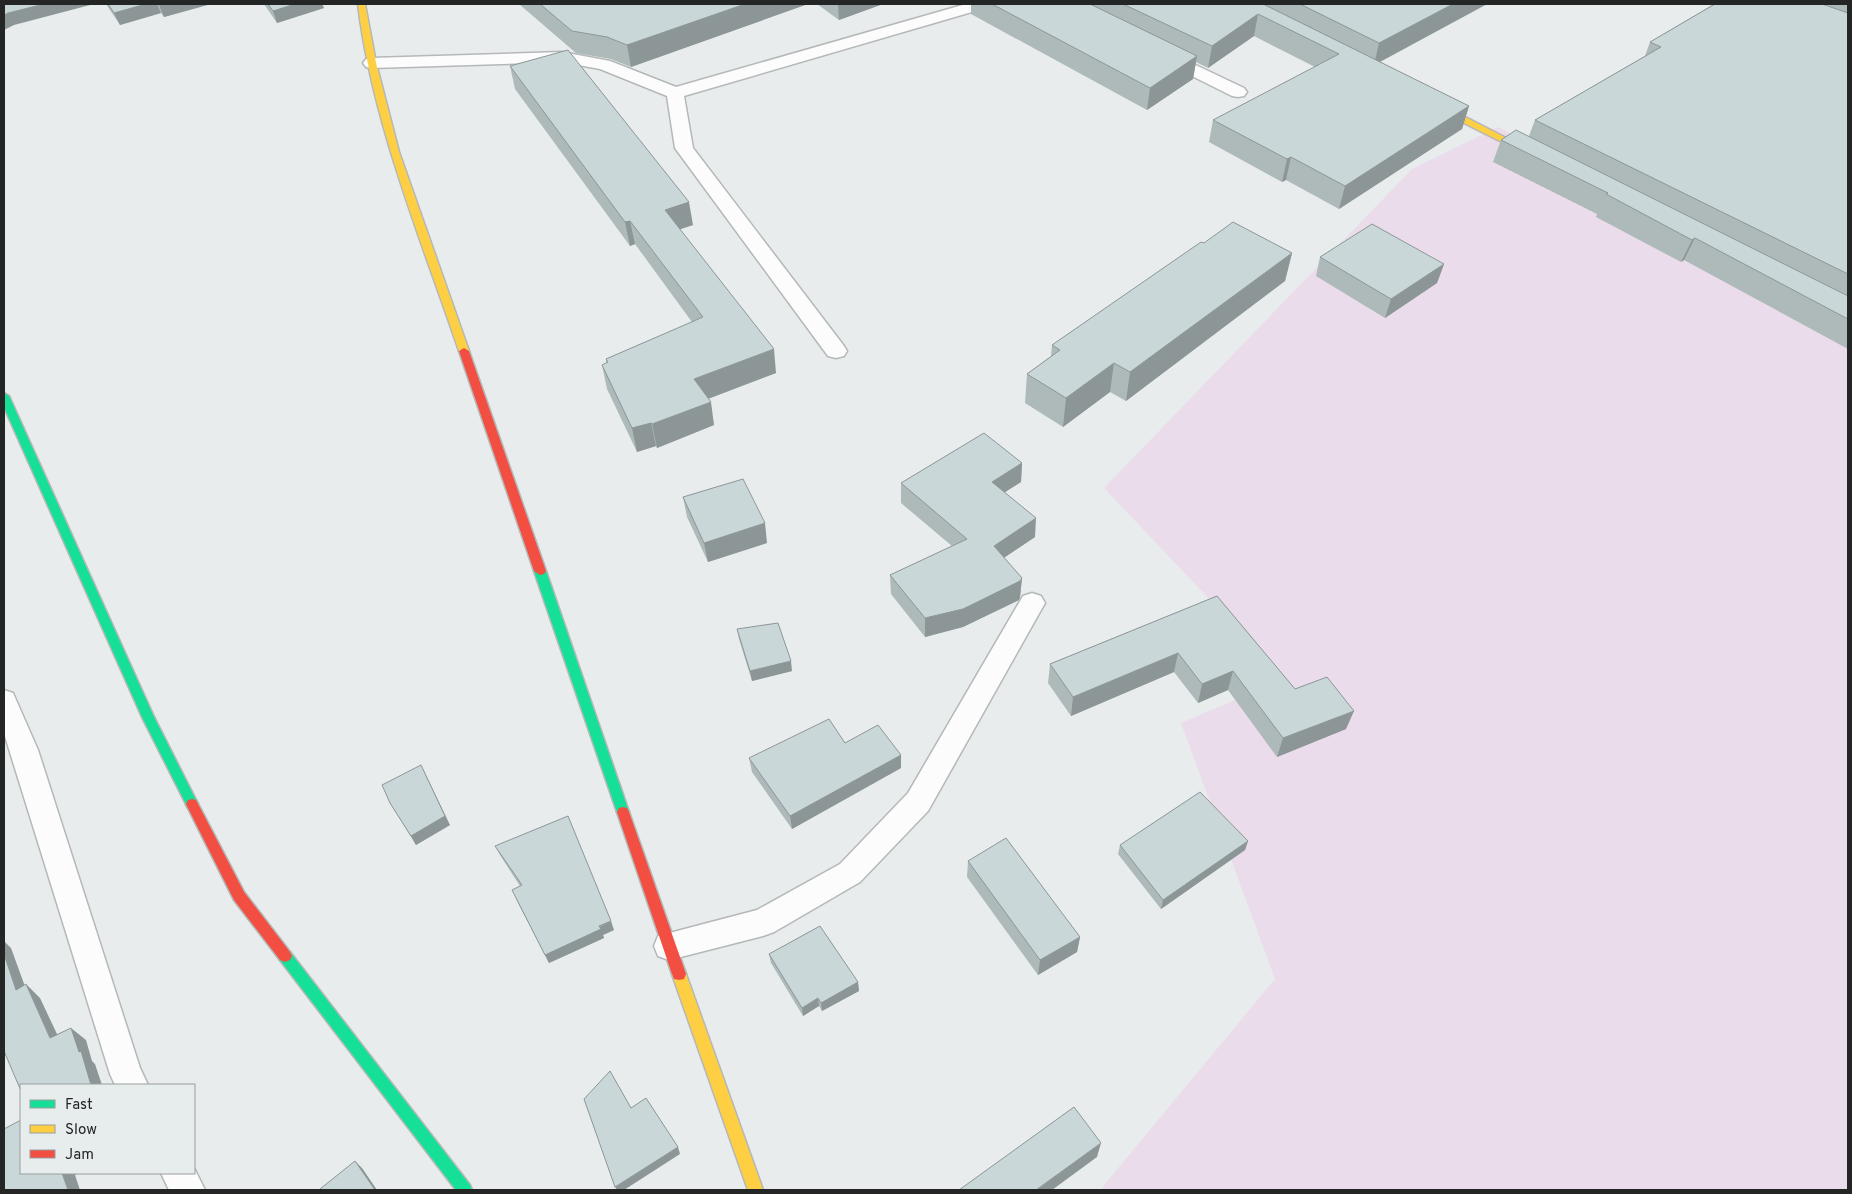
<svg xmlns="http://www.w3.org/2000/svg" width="1852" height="1194" font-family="Overpass,sans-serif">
	<rect width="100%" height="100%" fill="#e8ecec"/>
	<path fill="#eadcea" d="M1498,127L1848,302V1190H1100L1275,979L1181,723L1285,679L1104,488L1412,169Z"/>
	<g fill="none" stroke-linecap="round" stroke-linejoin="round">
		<g stroke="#b5b8b8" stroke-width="3">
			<path id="lane" d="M966,4H991L989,7L684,96L693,148L844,346L847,351L844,356L836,358L828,356L675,148L667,96L600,69L562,62L372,68L366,67L363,63L366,59L372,58L562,52L610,61L676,87Z
				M1164,50L1244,88L1247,92L1244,96L1238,97L1232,96L1158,59L1155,55L1158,51Z
				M1032,593L1041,596L1045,603L928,811L860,882L774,932L763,936L669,960L658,956L654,946L658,936L757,910L840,864L908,793L1023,596Z
				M4,690L13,693L38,750L140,1068L148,1085H115L110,1074L4,733Z
				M194,1168L205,1190H169L161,1173H194Z"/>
		</g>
		<g stroke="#b5b8b8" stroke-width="3">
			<path id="fast" d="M4,393L9,396L154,717L198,804L196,808L192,809L188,808L142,717L4,407Z
				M540,567L546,571L629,812L627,816L623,817L619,816L617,812L534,571Z
				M285,950L290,952L470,1185L472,1190H456L280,960L278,956L280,952Z"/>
		</g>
		<g stroke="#b5b8b8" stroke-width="3">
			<path id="slow" d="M358,4H365L376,63L399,152L469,351L467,353L464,354L459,351C421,239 372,121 358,4Z
				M1430,102H1436L1539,155L1538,157H1532L1430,106Z
				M679,968L684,969L686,974L763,1190H748L672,974L674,969Z"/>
		</g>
		<g stroke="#b5b8b8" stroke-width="3">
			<path id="jam" d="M464,348L469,351L546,571L544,574L540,575L534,571L459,351Z
				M192,799L196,800L244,892L290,952L292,956L290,960L285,962L280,960L234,900L186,804L188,800Z
				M623,807L627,808L629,812L686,974L684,979L679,980L674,979L672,974L617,812L619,808Z"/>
		</g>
		<use href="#lane" fill="#fcfcfc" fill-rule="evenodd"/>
		<use href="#fast" fill="#16e098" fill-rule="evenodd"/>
		<use href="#slow" fill="#ffcf43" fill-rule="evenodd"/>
		<use href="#jam" fill="#f24e42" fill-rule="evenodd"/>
	</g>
	<path fill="#aeb9ba" d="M106,4H211L164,17L161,13L120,25Z
		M264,4H322L324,8L277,23Z
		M519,4H808L631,67L611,59L576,53Z
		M817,4H883L839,20Z
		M971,4H1487L1380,62L1469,106L1462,129L1339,209L1286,180L1282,182L1209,142L1213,120L1315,67L1254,36L1208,68L1196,62L1193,79L1147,110L971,14Z
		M1713,4H1822L1828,6L1829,4H1848V349L1684,260L1681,262L1596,217L1597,214L1493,162L1501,140L1529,136L1535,120L1645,56L1650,42L1714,4Z
		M510,66L693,225L680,229L776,373L708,399L714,425L657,448L656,446L637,452L607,389L602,365L606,363V359L692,322L635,244L630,246L515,89Z
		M1204,243L1292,253L1285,281L1126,401L1110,392L1063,427L1025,403L1027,374L1051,356L1052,345Z
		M1320,257L1444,264L1437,283L1385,318L1316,276Z
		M1022,463L1021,482L1004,492L1035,537L1004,558L1022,578L1020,597L1019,600L963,627L925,637L891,594L890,575L952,546L901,503V483Z
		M683,497L767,543L708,562L687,517Z
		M1217,596L1295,689L1346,729L1277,757L1228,690L1198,703L1174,672L1071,716L1048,683L1050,664Z
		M737,629L792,671L752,681L739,639Z
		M845,743L901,755V768L792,829L752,772L749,758Z
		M390,803L450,825L416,845Z
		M1248,841L1245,850L1161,909L1118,854L1120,845Z
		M495,846L614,930L603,935L604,938L549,963L516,899L520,886L500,855Z
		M968,861L1080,937L1077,952L1038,975L967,877Z
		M769,954L858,982L859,991L822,1011L819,1006L803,1016L771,963Z"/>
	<path fill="#8d9697" d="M44,4H94L14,25L4,30V15L8,13Z
		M146,4H157L161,13L120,25L114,13Z
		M164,4H211L164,17L159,5Z
		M295,4H322L324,8L277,23L273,11Z
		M745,4H808L631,67L627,45Z
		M838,4H883L839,20Z
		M1453,4H1487L1374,65L1379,43Z
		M1258,14L1254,36L1208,68L1212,46Z
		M1197,56L1193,79L1147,110L1150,88Z
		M1469,106L1462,129L1339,209L1345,186Z
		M1291,157L1286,180L1282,182L1287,159Z
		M689,202L693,225L669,233L665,210Z
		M630,221L635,244L630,246L625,222Z
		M1695,238L1684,260L1681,262L1692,240Z
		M1292,253L1285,281L1126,401L1130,372Z
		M1444,264L1437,283L1385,318L1391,299Z
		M774,349L776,373L697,403L694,379Z
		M1114,363L1110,392L1063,427L1066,398Z
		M711,402L714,425L657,448L652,424Z
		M651,423L656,446L637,452L632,428Z
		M1022,463L1021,482L991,501L992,482Z
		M1036,518L1035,537L993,565L994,546Z
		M765,523L767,543L708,562L704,543Z
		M1022,578L1020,597L1019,600L963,627L925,637V618Z
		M1178,653L1174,672L1071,716L1073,697Z
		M791,661L792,671L752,681L750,671Z
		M1233,671L1228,690L1198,703L1202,684Z
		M1354,711L1346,729L1277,757L1283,738Z
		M901,755V768L792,829L790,816Z
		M421,765L450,825L416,845L411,836Z
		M1248,841L1245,850L1161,909L1163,900Z
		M611,921L614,930L603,935L604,938L549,963L545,955Z
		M1080,937L1077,952L1038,975L1040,960Z
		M4,941L11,948L31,1003L16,990L4,954Z
		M858,982L859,991L822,1011L821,1003Z
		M26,984L40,998L65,1051L50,1038Z
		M818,998L819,1006L803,1016L802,1008Z
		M71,1028L86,1040L92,1061L95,1064L102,1085H91L79,1052Z
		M1101,1143L1097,1157L1052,1190H1036Z
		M678,1147L680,1154L624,1190H617L615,1187Z
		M355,1161L362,1168L377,1190H375Z
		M62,1173H79L75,1175L80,1190H68Z"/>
	<path fill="#cad7d8" stroke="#8d9697" d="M4,4H44L8,13L4,15Z
		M108,4H146L114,13Z
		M268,4H295L273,11Z
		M540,4H745L627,45L607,37L572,31Z
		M992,4H1090L1197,56L1150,88Z
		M1123,4H1263L1469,106L1345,186L1291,157L1287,159L1213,120L1339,54L1258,14L1212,46Z
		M1300,4H1453L1379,43Z
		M1715,4H1822L1848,13V274L1535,120L1661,47L1650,42Z
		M568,50L689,202L665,210L774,349L694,379L711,402L652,424L651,423L632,428L602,365L608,362L606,359L703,317L630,221L625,222L510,66Z
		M1516,130L1848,296V319L1695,238L1692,240L1606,194L1608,193L1501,140Z
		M1233,222L1292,253L1130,372L1114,363L1066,398L1027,374L1060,350L1052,345L1201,242L1204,243Z
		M1372,224L1444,264L1391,299L1320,257Z
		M984,433L1022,463L992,482L1036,518L994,546L1022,578L1020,581L963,609L925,618L890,575L967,539L901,483Z
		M743,479L765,523L704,543L683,497Z
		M1217,596L1295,689L1327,677L1354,711L1283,738L1233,671L1202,684L1178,653L1073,697L1050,664Z
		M778,623L791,661L750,671L737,629Z
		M829,719L845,743L878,725L901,755L790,816L749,758Z
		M421,765L445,816L411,836L390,803L382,785Z
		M1200,792L1248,841L1163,900L1120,845Z
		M568,816L611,921L599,926L601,929L545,955L512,890L522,885L495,846Z
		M1006,838L1080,937L1040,960L968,861Z
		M820,926L858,982L821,1003L818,998L802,1008L769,954Z
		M4,954L16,990L26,984L50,1038L71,1028L79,1052L81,1051L91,1085H21V1091L4,1051Z
		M610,1071L631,1108L646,1098L678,1147L615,1187L584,1099Z
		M1074,1107L1101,1143L1036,1190H959Z
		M21,1120V1173H62L68,1190H4V1129Z
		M355,1161L375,1190H321L320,1189Z"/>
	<rect width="1852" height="1194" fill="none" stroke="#242626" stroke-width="10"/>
	<rect x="20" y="1084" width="175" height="90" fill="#e7eded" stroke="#999d9d"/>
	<rect x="30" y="1100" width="25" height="8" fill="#16e098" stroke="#999d9d"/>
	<text x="65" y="1109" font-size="15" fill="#242626">Fast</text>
	<rect x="30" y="1125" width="25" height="8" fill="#ffcf43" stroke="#999d9d"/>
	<text x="65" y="1134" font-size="15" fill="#242626">Slow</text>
	<rect x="30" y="1150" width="25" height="8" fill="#f24e42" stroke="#999d9d"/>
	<text x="65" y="1159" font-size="15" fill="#242626">Jam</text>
</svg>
